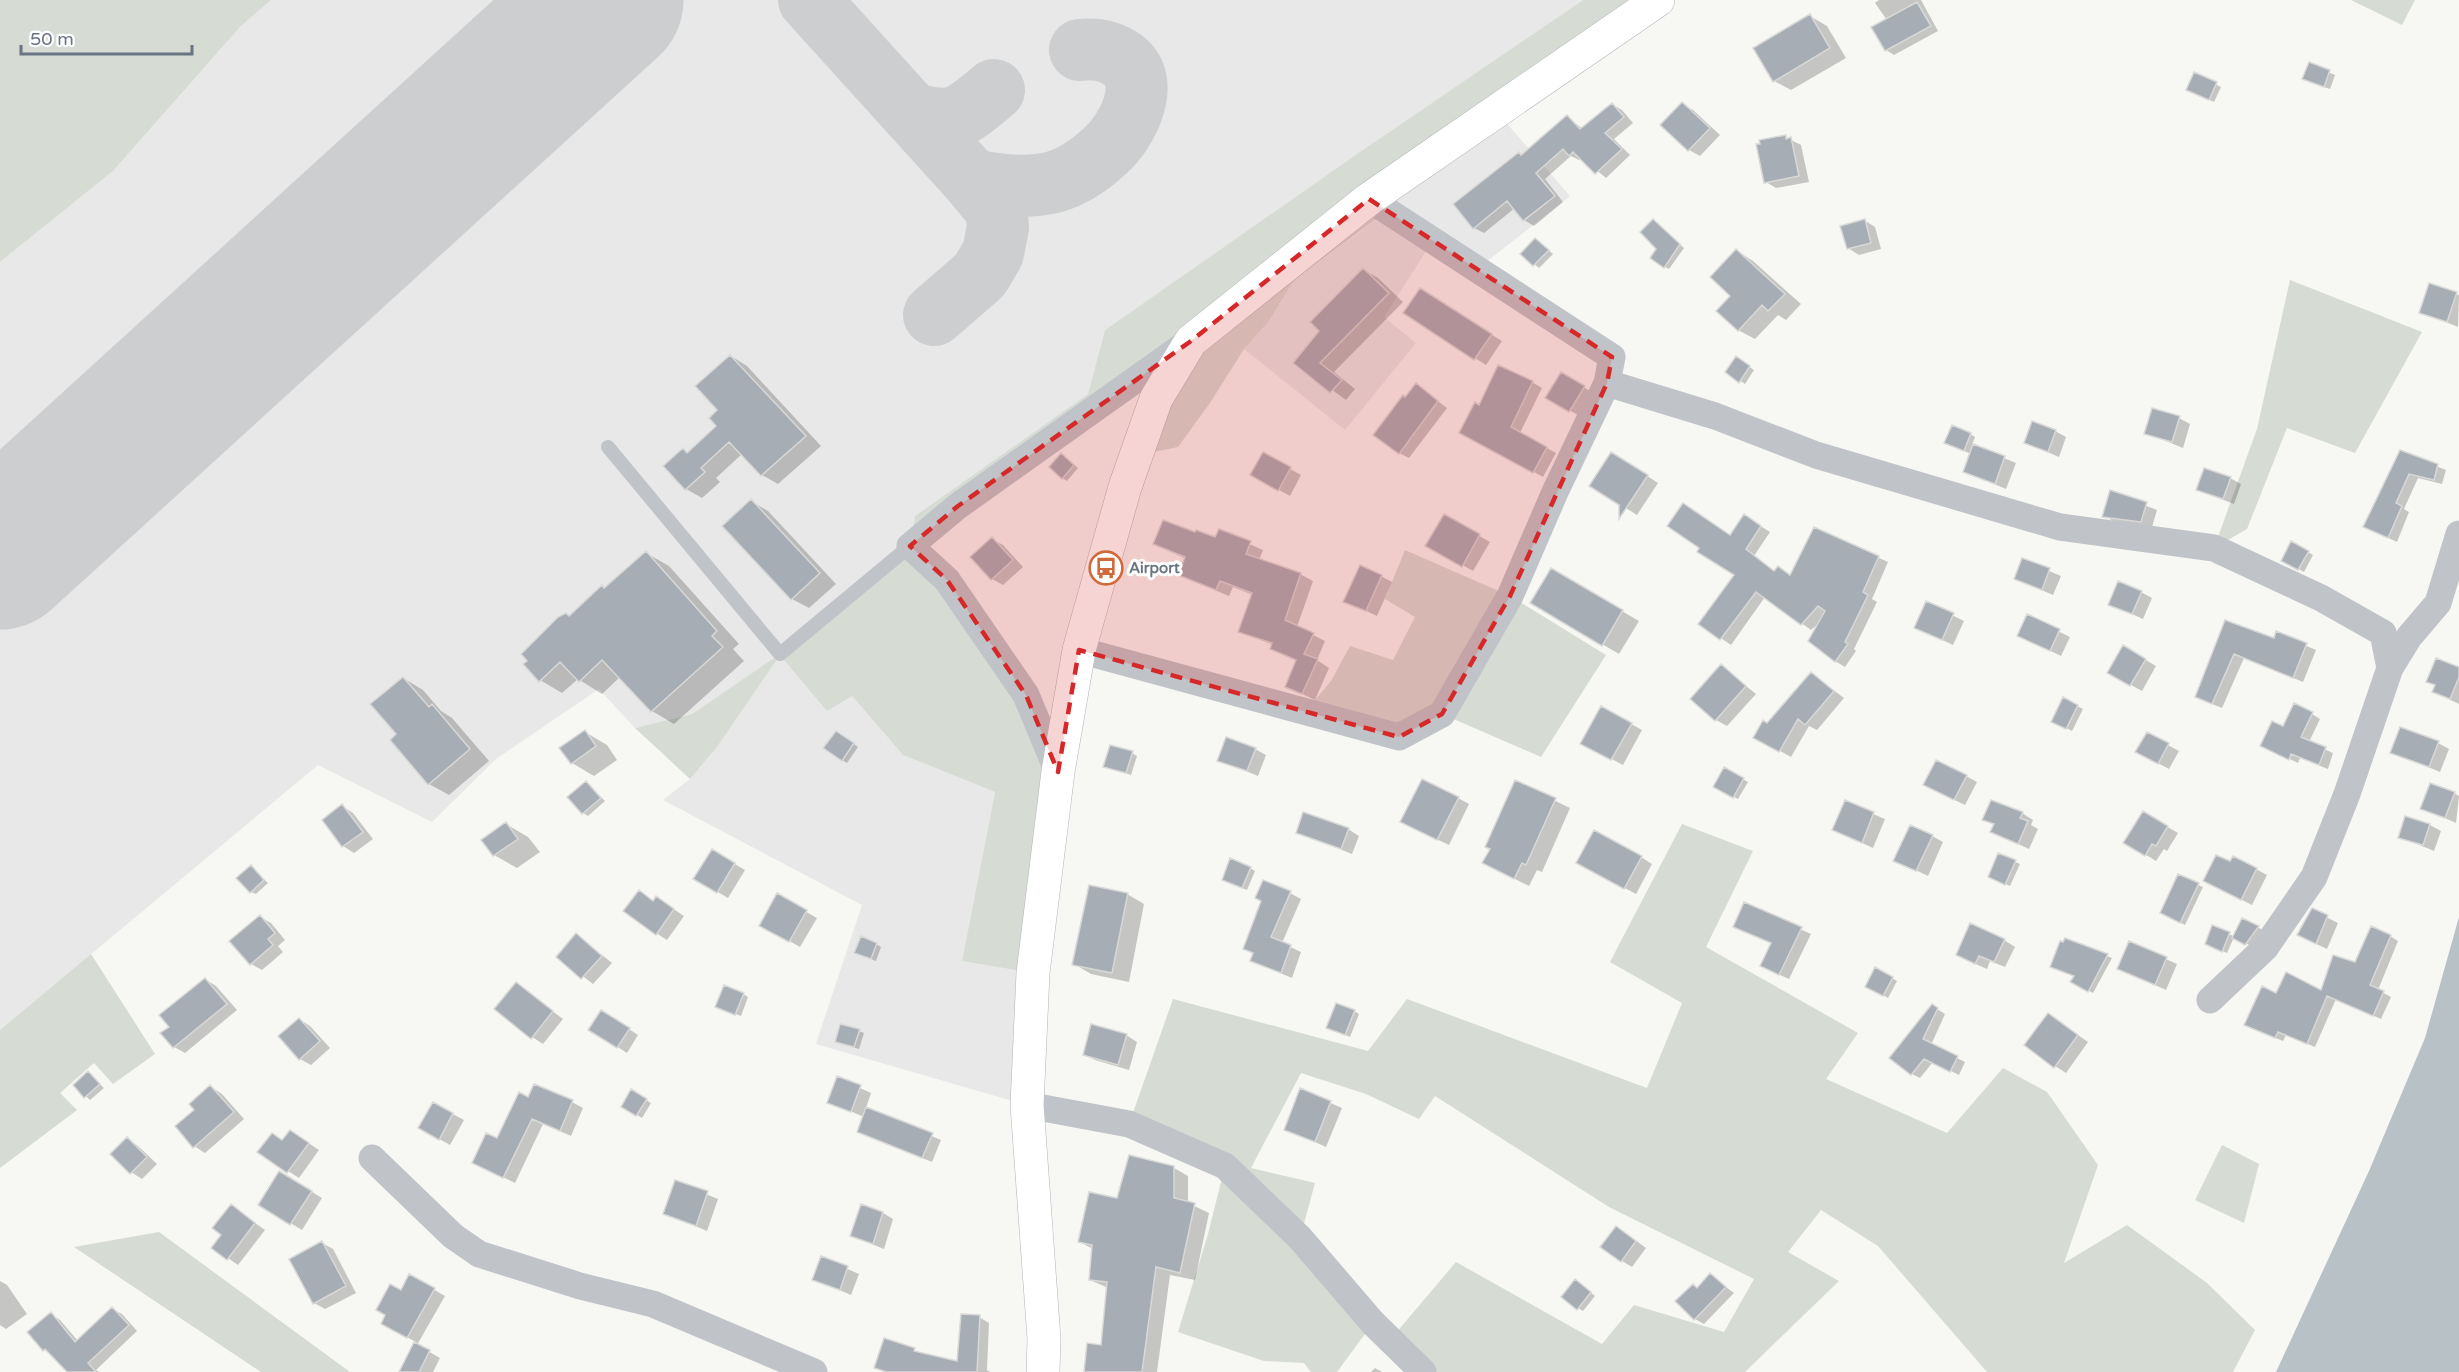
<svg xmlns="http://www.w3.org/2000/svg" width="2459" height="1372" font-family="'Varela Round',sans-serif">
	<rect width="100%" height="100%" fill="#f7f7f4"/>
	<path fill="#e7e8e7" d="M271,0H1583L1357,154L1105,330L1088,394L915,516L910,546L852,696L903,755L995,792L962,961L1033,973L1027,1105L816,1044L862,905L663,800L690,779L717,747L779,656L692,714L635,728L599,689L496,759L432,822L318,765L0,1030V262L113,171L240,27Z
		M1496,111L1570,196L1476,270L1432,242L1384,317L1416,343L1345,430L1244,349L1269,321L1294,280L1386,213L1369,199Z"/>
	<path fill="#d6dbd4" d="M0,0H271L240,27L113,171L0,262Z
		M1583,0H1658L1369,199L1386,212L1294,280L1269,321L1244,349L1210,403L1178,447L1134,456L1190,343L911,546L947,580L1058,772L1033,973L962,961L995,792L903,755L852,696L827,711L780,655L717,747L690,779L635,728L692,714L780,654L910,546L915,516L1088,394L1105,330L1357,154Z
		M2351,0H2415L2402,25Z
		M2290,280L2422,332L2355,453L2287,428L2247,529L2214,548L2257,429Z
		M1405,550L1510,596L1606,655L1541,757L1442,714L1399,737L1305,712L1331,681L1350,646L1393,660L1415,617L1385,599Z
		M1682,824L1753,851L1706,947L1858,1033L1826,1079L1947,1133L2003,1068L2047,1092L2098,1165L2064,1263L2127,1225L2207,1283L2255,1330L2233,1372H1987L1878,1246L1821,1210L1788,1252L1839,1281L1745,1372H1423L1390,1340L1456,1262L1602,1344L1634,1305L1724,1332L1754,1279L1609,1207L1435,1096L1419,1119L1366,1094L1301,1073L1251,1168L1315,1183L1300,1238L1373,1323L1337,1372H1311L1304,1363L1264,1361L1178,1332L1208,1234L1225,1166L1129,1124L1173,999L1368,1051L1407,999L1647,1088L1682,1003L1610,962Z
		M91,954L155,1054L113,1084L94,1063L60,1093L77,1110L0,1168V1030Z
		M2222,1145L2259,1164L2244,1223L2195,1200Z
		M159,1232L350,1372H261L74,1247Z"/>
	<path fill="#b8c1c6" d="M2459,917V1372H2276L2369,1171L2425,1038Z"/>
	<path fill="#0003" d="M1879,0H1921L1938,31L1894,55L1886,50L1887,20L1875,3Z
		M1810,16L1827,26L1846,58L1791,90L1774,81Z
		M2309,64L2335,75L2330,89L2309,82Z
		M2195,74L2221,87L2214,102L2193,92Z
		M1682,104L1693,110L1720,135L1700,156L1689,150L1662,125Z
		M1613,105L1622,110L1633,123L1614,139L1630,155L1606,178L1582,158L1579,160L1571,156L1545,179L1563,202L1534,226L1524,220L1515,208L1484,233L1474,228L1519,154L1523,156L1567,117L1583,129Z
		M1785,137L1801,145L1809,182L1776,188L1766,182Z
		M1864,220L1875,227L1881,249L1859,255L1848,248Z
		M1653,221L1684,248L1669,269L1665,267L1658,248Z
		M1536,240L1553,254L1539,268L1522,254Z
		M1737,251L1753,261L1801,304L1786,320L1778,315L1755,339L1738,330Z
		M1364,270L1378,278L1403,302L1334,372L1355,389L1346,400L1295,363L1321,331Z
		M2456,294L2459,295L2458,327L2421,312Z
		M1431,297L1502,341L1486,365L1405,313Z
		M731,356L747,366L821,446L778,484L762,475L742,454L716,478L720,482L702,498L686,489L683,450L689,453L719,426Z
		M1741,361L1754,370L1745,384L1727,372Z
		M1562,374L1595,394L1581,417L1547,397Z
		M1532,382L1542,388L1520,433L1556,453L1543,477L1461,432L1480,407Z
		M1416,385L1447,408L1409,458L1399,453L1406,398Z
		M2179,418L2190,424L2183,448L2146,433Z
		M2055,431L2066,437L2059,457L2026,443Z
		M1970,434L1975,437L1972,445L2016,463L2006,489L1965,472L1971,454L1951,445Z
		M2400,452L2446,470L2442,484L2418,478L2404,509L2409,512L2397,542L2365,527Z
		M1264,454L1301,475L1290,496L1252,475Z
		M1066,458L1078,468L1067,481L1062,478Z
		M1623,460L1658,483L1637,515L1591,486Z
		M2230,478L2241,484L2234,504L2198,490Z
		M2111,492L2157,510L2152,527L2115,522L2104,516Z
		M751,501L768,511L836,584L809,608L792,599Z
		M1445,516L1490,542L1473,571L1427,545Z
		M1754,522L1770,532L1754,556L1776,572L1779,568L1791,576L1814,529L1888,562L1872,599L1877,602L1854,649L1856,651L1845,667L1835,661L1820,622L1811,630L1765,597L1731,645L1700,624L1736,575L1731,536Z
		M1220,531L1263,550L1259,560L1300,574L1313,581L1297,627L1325,641L1317,660L1329,668L1315,700L1287,687L1297,661L1272,648L1273,645L1240,631L1253,595L1233,587L1229,596L1193,581L1180,574L1186,559L1155,544L1216,539Z
		M992,539L1003,545L1023,567L1003,585L992,579Z
		M2292,543L2313,555L2304,572L2283,560Z
		M646,553L669,566L739,644L733,649L744,661L674,724L652,711L620,677L602,694L578,679L562,693L540,680L566,614L571,617Z
		M2023,560L2061,576L2053,595L2016,579Z
		M1551,570L1639,621L1619,654L1532,603Z
		M1381,576L1392,582L1377,616L1345,601Z
		M2141,592L2152,598L2143,619L2110,604Z
		M1927,603L1964,621L1953,645L1927,633Z
		M2027,616L2070,637L2061,656L2030,641Z
		M2226,622L2274,639L2277,633L2316,650L2303,682L2244,658L2222,708L2207,702Z
		M2124,647L2156,666L2142,691L2109,673Z
		M1721,666L1756,694L1727,726L1716,720Z
		M2459,669V704L2434,692L2436,686L2428,681Z
		M1812,674L1844,698L1817,730L1809,726L1791,757L1755,737Z
		M403,678L423,690L441,711L452,718L489,761L449,795L429,784L398,734Z
		M2064,699L2083,709L2072,731L2053,721Z
		M1602,708L1642,730L1623,765L1582,743Z
		M2312,714L2320,719L2309,742L2333,753L2328,769L2300,758L2298,763L2271,750L2284,728Z
		M585,732L607,745L617,760L594,776L572,763Z
		M2147,734L2179,751L2169,769L2148,758Z
		M841,735L858,747L847,763L842,760Z
		M2438,743L2449,749L2440,772L2392,752Z
		M1255,749L1266,755L1258,776L1219,760Z
		M1132,753L1137,756L1131,775L1105,766Z
		M1725,769L1748,782L1738,799L1715,786Z
		M1966,776L1977,782L1965,805L1936,791Z
		M1516,782L1570,808L1542,872L1537,870L1529,886L1499,871L1491,849Z
		M587,783L605,801L588,816L583,813Z
		M2454,793L2459,796L2456,823L2422,808Z
		M1458,798L1469,804L1449,845L1413,828Z
		M1845,802L1885,819L1873,848L1834,830Z
		M342,806L353,813L373,839L354,853L343,846L324,820Z
		M2022,813L2033,820L2031,825L2038,829L2029,849L2003,837L1995,825L1984,819Z
		M2143,813L2178,833L2167,851L2164,849L2156,861L2125,842Z
		M506,824L528,837L540,852L517,868L494,855L483,840Z
		M2430,825L2441,831L2434,851L2400,837Z
		M1348,829L1359,836L1352,854L1298,832Z
		M1932,836L1943,842L1928,876L1895,860Z
		M712,851L745,870L728,898L696,879Z
		M1999,855L2020,864L2010,886L1994,879Z
		M1641,857L1652,864L1636,894L1589,869Z
		M2231,863L2256,869L2267,875L2252,905L2216,887Z
		M251,867L268,883L256,894L251,892Z
		M1250,868L1255,871L1247,890L1228,882Z
		M2198,885L2203,887L2185,925L2166,915Z
		M639,892L654,901L657,898L684,916L667,940L656,933Z
		M1290,893L1301,899L1282,943L1301,952L1292,978L1252,961Z
		M1127,894L1144,904L1129,982L1091,974L1074,964Z
		M778,896L817,918L800,947L761,925Z
		M1745,904L1811,934L1789,979L1771,971L1772,944L1735,926Z
		M2312,910L2338,923L2327,949L2310,941Z
		M260,917L271,923L285,940L278,946L283,952L262,970L251,964Z
		M2243,920L2263,930L2251,946L2234,937L2227,953L2212,946L2229,934L2235,937Z
		M577,935L612,963L593,984L558,957Z
		M2390,936L2398,941L2378,990L2391,997L2381,1019L2336,999L2315,1047L2286,1035L2283,1041L2253,1029L2276,995L2322,992Z
		M2004,940L2015,947L2005,967L1990,961L1987,969L1969,961Z
		M2066,940L2112,958L2093,993L2072,981L2075,976L2064,944Z
		M2130,943L2177,964L2166,990L2119,969Z
		M876,944L881,947L876,961L861,955Z
		M1876,969L1897,981L1888,998L1867,986Z
		M205,979L216,986L237,1010L185,1053L174,1047L171,1027Z
		M516,984L563,1019L543,1044L532,1037Z
		M743,994L748,997L741,1016L722,1009Z
		M1932,1006L1945,1014L1931,1045L1965,1062L1959,1075L1933,1062L1920,1078L1912,1074Z
		M1354,1011L1359,1014L1350,1037L1333,1030Z
		M2049,1015L2088,1042L2066,1073L2055,1066Z
		M611,1017L638,1035L627,1053L590,1029Z
		M299,1019L310,1026L330,1048L311,1065L300,1059Z
		M859,1031L864,1033L859,1049L842,1044Z
		M1126,1035L1137,1042L1129,1070L1095,1060L1084,1054Z
		M88,1073L104,1088L90,1100L75,1085Z
		M838,1078L871,1093L866,1108L941,1140L932,1162L868,1136L864,1117L829,1102Z
		M211,1087L222,1094L244,1119L205,1153L194,1146L196,1110Z
		M1301,1090L1342,1108L1326,1147L1286,1129Z
		M632,1091L651,1103L642,1118L623,1106Z
		M529,1099L572,1102L583,1108L571,1136L543,1124L515,1183L474,1163L498,1140Z
		M434,1104L464,1120L450,1145L420,1128Z
		M301,1138L319,1150L299,1178L259,1152L283,1141Z
		M127,1139L138,1146L157,1164L142,1179L131,1172Z
		M1174,1168L1188,1176V1203L1209,1213L1195,1280L1170,1275L1157,1372H1085L1102,1346L1108,1288L1090,1280L1093,1249L1080,1242L1118,1200Z
		M291,1179L322,1198L302,1230L260,1205Z
		M676,1182L718,1199L707,1231L665,1213Z
		M231,1206L265,1230L238,1265L228,1258L223,1234Z
		M883,1213L893,1219L884,1249L852,1236Z
		M1627,1234L1646,1248L1632,1267L1622,1261Z
		M322,1243L333,1249L356,1293L325,1309L314,1303Z
		M822,1258L859,1274L851,1295L814,1279Z
		M1710,1275L1734,1293L1704,1324L1695,1319L1698,1289Z
		M410,1276L445,1296L417,1345L440,1358L433,1372H400L416,1342L383,1324Z
		M0,1281L7,1285L27,1314L6,1329L0,1325Z
		M1580,1284L1595,1296L1583,1311L1578,1308Z
		M112,1309L122,1314L137,1331L96,1370L99,1372H69L54,1356L44,1350L51,1314L60,1320L78,1341Z
		M979,1317L989,1323L987,1370L990,1372H884L876,1367L884,1340L925,1355L959,1363Z
		M1375,1368L1382,1372H1371Z"/>
	<g fill="none" stroke-linecap="round" stroke-linejoin="round">
		<path stroke="#ccced0" stroke-width="62" d="M809,0L972,180C999,185 1027,189 1054,182C1072,177 1091,164 1105,151C1127,132 1153,82 1123,60C1109,50 1096,48 1080,50
			M911,113C955,126 961,117 994,90
			M934,315L980,275L993,253L998,227L996,209L972,180"/>
		<path stroke="#ccced0" stroke-width="153" d="M0,553L607,0"/>
	</g>
	<path fill="#a7adb4" stroke="#d8d8d7" stroke-width="1.5" d="M1917,2L1931,26L1885,51L1871,27Z
		M1810,14L1830,48L1773,82L1753,48Z
		M2309,62L2330,70L2324,87L2302,79Z
		M2194,72L2217,82L2209,100L2186,90Z
		M1682,102L1710,128L1688,151L1660,125Z
		M1612,103L1624,117L1605,133L1622,149L1595,174L1573,152L1569,156L1563,149L1536,173L1555,196L1523,221L1507,201L1473,229L1453,204L1519,152L1521,155L1567,115L1580,129Z
		M1786,135V139L1791,137L1799,176L1764,183L1756,144H1760L1759,140Z
		M1653,219L1680,244L1664,268L1650,258L1656,249L1640,232Z
		M1865,219L1871,243L1847,249L1840,226Z
		M1535,238L1549,250L1533,266L1520,254Z
		M1736,249L1785,294L1768,311L1762,305L1738,331L1716,311L1730,296L1710,277Z
		M1363,268L1389,293L1320,363L1342,380L1330,393L1293,363L1319,331L1310,322Z
		M2429,283L2457,292L2447,322L2419,313Z
		M1420,288L1492,334L1474,360L1403,313Z
		M730,355L806,436L761,476L729,442L701,468L705,472L685,490L663,466L683,448L687,453L716,426L709,418L717,410L695,386Z
		M1736,356L1750,366L1739,383L1725,372Z
		M1498,365L1533,381L1511,427L1547,447L1533,473L1459,433L1475,402L1479,405Z
		M1561,372L1585,386L1569,412L1545,398Z
		M1416,383L1438,401L1399,454L1373,435L1403,395L1405,397Z
		M2152,408L2180,416L2172,442L2144,434Z
		M2032,421L2056,430L2048,452L2024,443Z
		M1952,425L1971,433L1964,451L1944,443Z
		M1973,444L2005,456L1995,484L1963,472Z
		M2400,450L2438,464L2434,480L2409,474L2396,503L2402,506L2388,538L2363,527Z
		M1263,452L1291,467L1278,491L1250,475Z
		M1611,452L1648,475L1619,519V505L1589,486Z
		M1061,453L1074,465L1062,479L1049,467Z
		M2204,468L2231,477L2223,499L2196,490Z
		M2110,490L2147,502L2141,522L2102,517Z
		M751,499L820,573L791,600L722,526Z
		M1683,503L1730,535L1744,514L1761,526L1746,549L1774,571L1778,566L1790,575L1814,527L1879,556L1863,592L1868,595L1845,642L1848,644L1835,662L1808,641L1825,611L1818,606L1801,625L1756,592L1720,640L1698,624L1734,575L1697,552L1699,548L1667,526Z
		M1444,514L1480,534L1462,567L1425,546Z
		M1163,520L1195,532L1196,530L1215,537L1219,529L1251,541L1246,554L1301,573L1285,620L1314,633L1304,654L1318,659L1302,694L1285,687L1296,660L1270,649L1272,643L1238,632L1252,593L1220,581L1216,590L1178,575L1185,557L1153,544Z
		M992,537L1013,560L991,580L970,557Z
		M2291,541L2309,551L2298,570L2281,561Z
		M646,551L717,631L712,636L723,647L651,712L602,660L579,682L560,662L539,682L523,664L527,661L521,654L558,617L566,613L569,616L602,585L604,588Z
		M2022,558L2050,568L2042,590L2014,579Z
		M1360,565L1382,575L1366,611L1343,602Z
		M1551,568L1623,610L1602,646L1530,603Z
		M2118,581L2142,591L2132,614L2108,605Z
		M1926,601L1954,613L1942,640L1914,628Z
		M2027,614L2060,629L2050,651L2017,636Z
		M2225,620L2274,638L2276,631L2307,643L2293,678L2234,654L2212,704L2195,697Z
		M2123,645L2146,659L2130,686L2107,673Z
		M2436,658L2459,667V677L2450,699L2432,692L2435,685L2426,682Z
		M1721,664L1746,686L1715,721L1690,699Z
		M1811,672L1834,691L1805,725L1798,719L1779,752L1753,738L1763,720L1767,723Z
		M403,677L429,707L432,704L470,749L428,785L390,740L396,734L370,704Z
		M2063,697L2078,705L2066,729L2051,722Z
		M2294,703L2313,712L2301,737L2326,747L2319,765L2291,754L2289,760L2260,746L2272,721L2283,726Z
		M1601,706L1632,723L1611,760L1580,744Z
		M2400,727L2439,741L2429,767L2390,753Z
		M585,730L596,746L571,764L559,748Z
		M836,731L854,743L842,761L823,748Z
		M2147,732L2169,743L2158,764L2135,752Z
		M1226,737L1256,748L1247,771L1217,761Z
		M1110,745L1133,751L1126,773L1103,767Z
		M1936,760L1967,775L1954,800L1923,785Z
		M1724,767L1744,778L1733,798L1713,787Z
		M1422,779L1459,797L1437,840L1400,822Z
		M1515,780L1556,798L1526,865L1522,863L1514,879L1482,863L1490,849L1485,847Z
		M586,781L601,798L582,814L567,797Z
		M2430,783L2455,792L2445,818L2420,809Z
		M1845,800L1874,812L1862,843L1832,830Z
		M1991,800L2023,812L2020,818L2028,821L2018,844L1990,832L1994,824L1982,820Z
		M342,804L363,832L342,847L322,820Z
		M2143,811L2168,826L2156,846L2152,844L2145,856L2123,843Z
		M1303,812L1349,828L1341,849L1296,833Z
		M2405,816L2430,824L2423,845L2398,838Z
		M506,822L518,839L493,856L481,840Z
		M1910,825L1933,835L1916,871L1893,861Z
		M1594,830L1642,856L1624,889L1576,863Z
		M712,849L735,863L717,893L693,879Z
		M1998,853L2016,860L2005,885L1988,877Z
		M2216,855L2230,861L2233,856L2257,868L2241,900L2203,881Z
		M1230,858L1251,867L1242,888L1222,880Z
		M251,865L264,880L250,893L236,878Z
		M2178,874L2199,883L2180,923L2160,913Z
		M1263,880L1291,891L1271,937L1291,945L1281,973L1250,961L1253,953L1243,949L1261,901L1255,898Z
		M1089,885L1128,893L1112,973L1072,965Z
		M639,890L653,901L656,896L674,909L656,935L623,911Z
		M777,893L807,910L789,942L759,926Z
		M1744,902L1802,927L1779,975L1760,966L1771,943L1733,927Z
		M2312,908L2328,915L2316,944L2297,935Z
		M260,915L275,933L268,939L273,945L250,965L229,941Z
		M2242,918L2259,926L2245,945L2232,938Z
		M1970,923L2005,939L1994,962L1979,956L1975,964L1956,955Z
		M2212,925L2230,932L2222,952L2205,944Z
		M2371,926L2391,935L2370,985L2384,991L2373,1016L2327,996L2307,1044L2278,1032L2275,1038L2244,1025L2262,986L2276,993L2286,972L2321,990L2333,955L2355,962Z
		M576,933L602,956L581,979L556,957Z
		M861,936L877,943L871,959L854,953Z
		M2065,938L2108,954L2088,992L2070,982L2074,976L2050,967L2060,941L2063,942Z
		M2129,941L2167,957L2155,985L2117,969Z
		M1875,967L1893,977L1883,996L1865,987Z
		M205,978L227,1004L173,1048L160,1033L169,1027L159,1015Z
		M516,982L553,1011L531,1039L494,1009Z
		M724,985L744,993L735,1015L715,1007Z
		M1336,1003L1355,1010L1345,1035L1326,1028Z
		M1932,1004L1938,1008L1923,1039L1958,1056L1950,1072L1924,1059L1911,1075L1889,1058Z
		M601,1010L630,1028L617,1048L588,1030Z
		M2048,1013L2078,1035L2054,1068L2024,1045Z
		M299,1018L320,1041L299,1060L278,1036Z
		M840,1024L860,1029L854,1047L835,1042Z
		M1091,1024L1127,1034L1118,1065L1083,1055Z
		M88,1071L100,1084L84,1098L73,1085Z
		M837,1076L861,1085L851,1112L827,1103Z
		M534,1084L573,1100L560,1131L532,1119L503,1178L472,1163L486,1133L497,1138L519,1092L528,1097Z
		M210,1085L234,1112L193,1148L175,1126L194,1110L189,1104Z
		M1300,1088L1331,1101L1315,1142L1284,1130Z
		M631,1089L647,1099L636,1116L621,1107Z
		M433,1102L453,1113L439,1140L418,1128Z
		M866,1107L933,1133L922,1158L857,1132Z
		M290,1130L309,1143L287,1173L257,1152L272,1133L282,1140Z
		M127,1137L147,1157L130,1174L110,1154Z
		M1129,1155L1174,1166V1198L1195,1203L1180,1273L1156,1267L1142,1372H1084L1087,1343L1101,1345L1107,1282L1089,1280L1092,1245L1078,1242L1089,1192L1117,1198Z
		M279,1171L312,1191L290,1225L258,1205Z
		M675,1180L708,1191L696,1226L663,1214Z
		M231,1204L255,1223L227,1260L211,1248L221,1235L212,1228Z
		M861,1204L883,1212L873,1244L850,1236Z
		M1616,1226L1636,1241L1621,1262L1600,1247Z
		M322,1241L346,1286L313,1304L289,1259Z
		M821,1256L848,1266L840,1290L812,1280Z
		M1710,1273L1726,1287L1694,1320L1675,1301L1693,1284L1697,1288Z
		M409,1274L435,1288L407,1338L381,1324L385,1315L376,1310L390,1284L401,1290Z
		M1575,1279L1591,1292L1577,1310L1561,1297Z
		M112,1307L129,1325L88,1363L96,1372H67L45,1349L43,1351L27,1332L51,1312L75,1342Z
		M961,1314L980,1315L977,1372H887L874,1368L884,1338L915,1348L914,1351L957,1361Z
		M414,1342L430,1350L419,1372H399Z"/>
	<g fill="none" stroke-linecap="round" stroke-linejoin="round">
		<g stroke="#b1b5ba" stroke-width="34">
			<path id="secondary" d="M1043,1372L1044,1339L1027,1105L1033,973L1058,772L1079,650L1125,487L1156,399L1191,341L1369,199L1658,0"/>
		</g>
		<path stroke="#c0c3c7" stroke-width="14" d="M608,447L780,654L910,546"/>
		<path stroke="#c0c3c7" stroke-width="27" d="M1369,199L1612,357L1607,383L1715,416L1816,455L2060,527L2214,548L2321,598L2383,633L2390,668L2347,794L2314,877L2265,948L2210,1000
			M1079,650L1399,737L1442,714L1510,596L1555,492L1607,383
			M2390,668L2409,637L2438,603L2459,534
			M1058,772L1026,695L947,580L910,546L958,506L1187,343
			M1027,1105L1129,1124L1225,1166L1300,1238L1373,1323L1423,1372
			M372,1158L453,1236L479,1254L580,1286L653,1304L814,1372"/>
		<use href="#secondary" stroke="#fff" stroke-width="33"/>
	</g>
	<path fill="#d62828" fill-opacity="0.2" stroke="#d62828" stroke-width="4.5" stroke-dasharray="12 8" stroke-linejoin="round" d="M1369,199L1612,357L1607,383L1510,596L1442,714L1399,737L1079,650L1058,772L1026,695L947,580L910,546L958,506L1191,341Z"/>
	<defs>
		<g id="bus-ring" transform="scale(1.725)"><circle r="9.5" fill="#fff" stroke="#d16a3a" stroke-width="1.5"/><path d="M-5-6H5V4H4V6H2V4H-2V6H-4V4H-5ZM-3.5-4V0h7V-4ZM-3.5 1.2v1.5H-2V1.2ZM2 1.2v1.5H3.5V1.2Z" fill="#d16a3a"/></g>
	</defs>
	<g fill-rule="evenodd">
		<use href="#bus-ring" x="1106" y="568"/>
	</g>
	<g text-anchor="middle" dominant-baseline="central" stroke-width="6" stroke-linejoin="round" paint-order="stroke">
		<g font-size="15" font-weight="bold" fill="#697582" stroke="#fff" text-anchor="start">
			<text x="1129" y="568">Airport</text>
		</g>
	</g>
	<path d="M21 45v9h171v-9" fill="none" stroke="#697582" stroke-width="3"/>
	<text x="30" y="45" font-size="18" fill="#697582" stroke="#ffffff" stroke-width="4.5" paint-order="stroke">50 m</text>
</svg>
